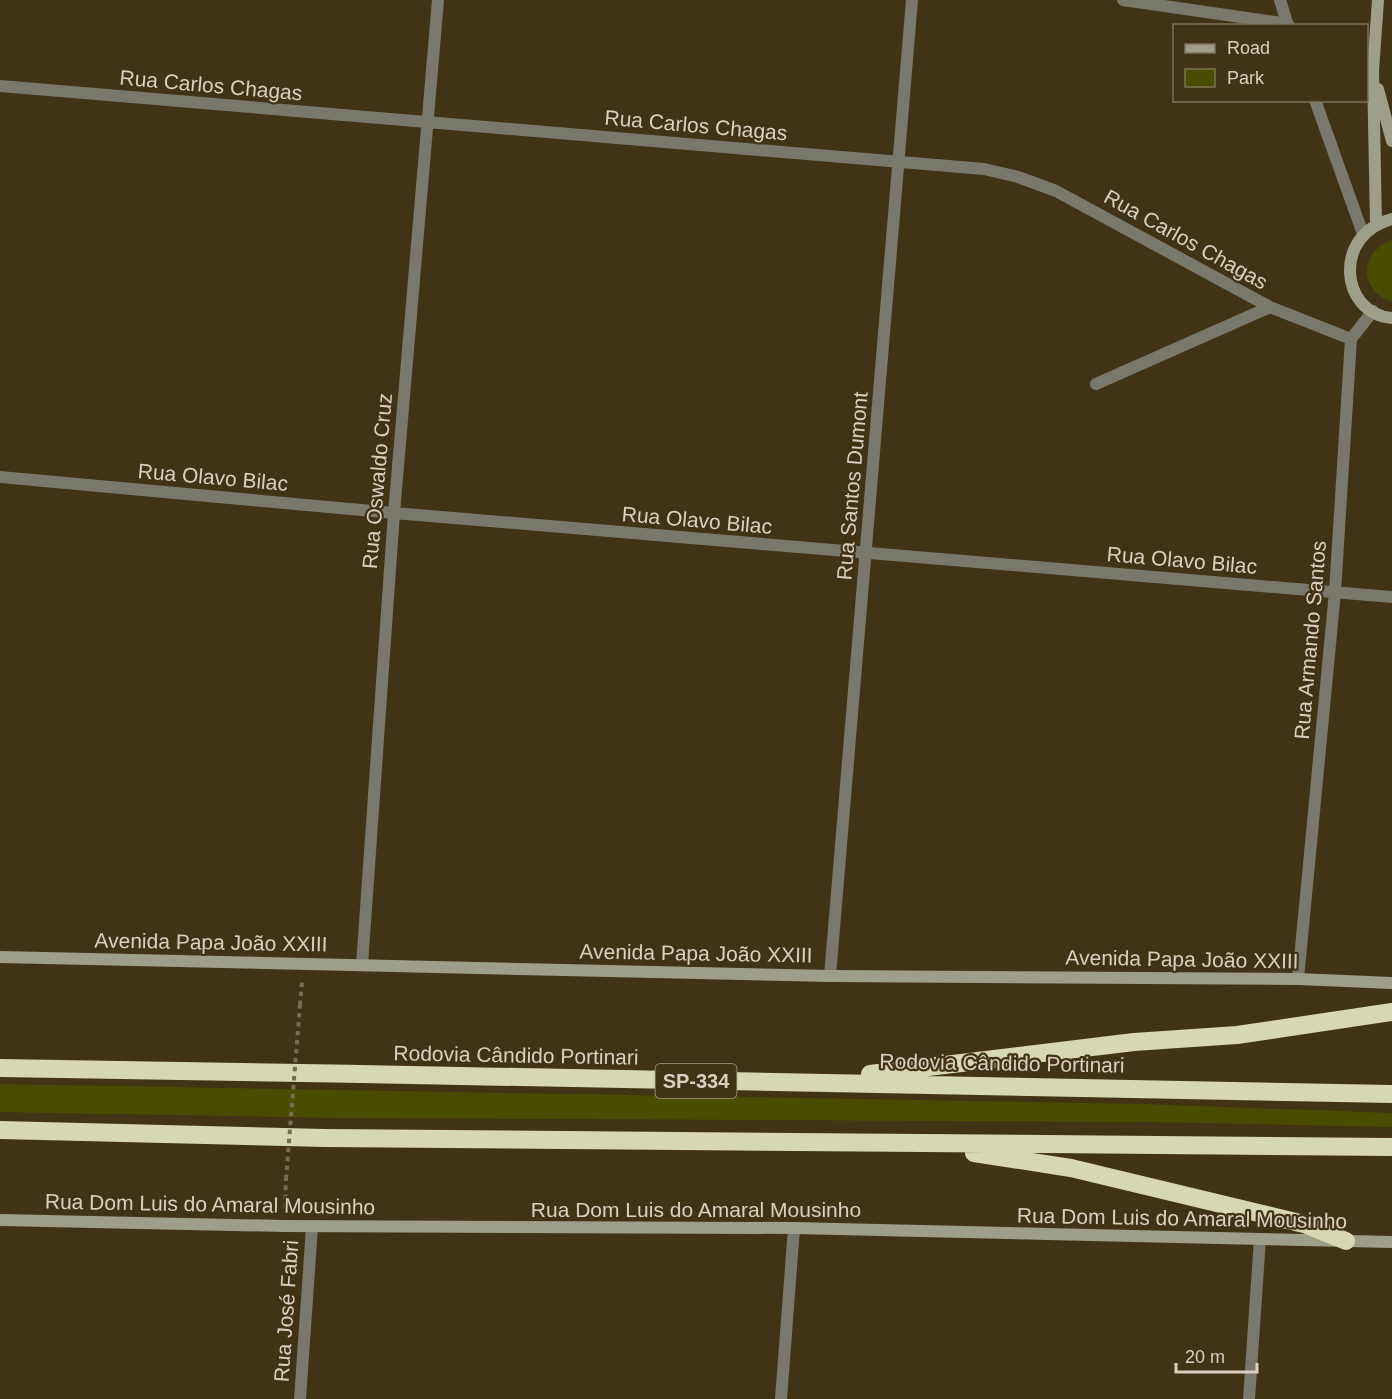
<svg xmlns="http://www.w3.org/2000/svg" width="1392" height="1399" font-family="Arial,sans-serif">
	<rect width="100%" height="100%" fill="#413316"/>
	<path fill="#484d00" d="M1392,240V302C1358,290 1359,252 1392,240Z
		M0,1084L1144,1104L1392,1113V1127L1147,1122L335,1118L0,1112Z"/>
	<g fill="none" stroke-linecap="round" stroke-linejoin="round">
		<path stroke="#786c53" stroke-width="4" stroke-dasharray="4.5 4.5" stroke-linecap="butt" d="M300,1005L302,982
			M285,1208L286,1179"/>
		<path stroke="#78796b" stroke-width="12" d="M1123,0L1288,24
			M1280,0L1288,26
			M0,86L984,169L1018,177L1056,191L1270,307L1351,339
			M1315,100L1363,234
			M1096,384L1270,307
			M0,477L394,513L1392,597
			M362,965L394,513L438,0
			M830,976L912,0
			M1298,979L1335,592L1351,339L1373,311
			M300,1399L312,1227
			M781,1399L794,1228
			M1249,1399L1260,1239"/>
		<path stroke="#9e9f88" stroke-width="12" d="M1378,89L1392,141
			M1392,219C1333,234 1339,313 1392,318
			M1376,224L1373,71L1378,0
			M0,957L830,976L1298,979L1392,983
			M0,1220L284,1226L794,1228L1392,1242"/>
		<path stroke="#d6d7b3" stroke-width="18" d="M0,1068C464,1076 928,1082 1392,1094
			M870,1074L1134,1042L1237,1035L1392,1012
			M0,1130L324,1138L1392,1147
			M974,1153L1071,1168L1304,1224L1346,1241"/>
		<path stroke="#786c53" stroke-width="4" stroke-dasharray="4.5 4.5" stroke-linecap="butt" d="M286,1179L300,1005"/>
	</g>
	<g text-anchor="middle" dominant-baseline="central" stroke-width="4.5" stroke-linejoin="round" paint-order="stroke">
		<rect fill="#413316" stroke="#aba18d" stroke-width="1.5" x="655.5" y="1064" width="81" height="34" rx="4.5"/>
		<g font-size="20" font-weight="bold" fill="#d9d0c0">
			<text x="696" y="1081">SP-334</text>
		</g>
		<g font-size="21" fill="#d9d0c0" stroke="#413316">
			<text transform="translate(211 85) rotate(5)">Rua Carlos Chagas</text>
			<text transform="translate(696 125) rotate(5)">Rua Carlos Chagas</text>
			<text transform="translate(1186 239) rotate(29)">Rua Carlos Chagas</text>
			<text transform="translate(213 477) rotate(5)">Rua Olavo Bilac</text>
			<text transform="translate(377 481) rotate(-85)">Rua Oswaldo Cruz</text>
			<text transform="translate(852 486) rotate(-85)">Rua Santos Dumont</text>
			<text transform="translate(697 520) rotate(5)">Rua Olavo Bilac</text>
			<text transform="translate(1182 560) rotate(5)">Rua Olavo Bilac</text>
			<text transform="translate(1310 640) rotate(-85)">Rua Armando Santos</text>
			<text transform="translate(211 942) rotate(1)">Avenida Papa João XXIII</text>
			<text transform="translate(696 953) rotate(1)">Avenida Papa João XXIII</text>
			<text transform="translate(1182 959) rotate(1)">Avenida Papa João XXIII</text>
			<text transform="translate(516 1055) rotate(1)">Rodovia Cândido Portinari</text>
			<text transform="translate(1002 1063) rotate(1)">Rodovia Cândido Portinari</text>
			<text transform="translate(210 1204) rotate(1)">Rua Dom Luis do Amaral Mousinho</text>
			<text x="696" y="1209">Rua Dom Luis do Amaral Mousinho</text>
			<text transform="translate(1182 1218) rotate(1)">Rua Dom Luis do Amaral Mousinho</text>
			<text transform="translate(286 1311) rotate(-86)">Rua José Fabri</text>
		</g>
	</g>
	<rect x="1173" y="24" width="195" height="78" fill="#413316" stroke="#7e725a" stroke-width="1.5"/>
	<rect x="1185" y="44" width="30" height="9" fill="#9e9f88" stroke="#7e725a" stroke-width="1.5"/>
	<text x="1227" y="54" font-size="18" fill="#d9d0c0">Road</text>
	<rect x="1185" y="69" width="30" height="18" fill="#484d00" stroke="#7e725a" stroke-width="1.5"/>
	<text x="1227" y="84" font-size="18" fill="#d9d0c0">Park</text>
	<path d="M1176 1363v9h81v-9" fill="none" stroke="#d9d0c0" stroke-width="3"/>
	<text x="1185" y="1363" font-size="18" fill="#d9d0c0" stroke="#413316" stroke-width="4.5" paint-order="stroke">20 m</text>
</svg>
